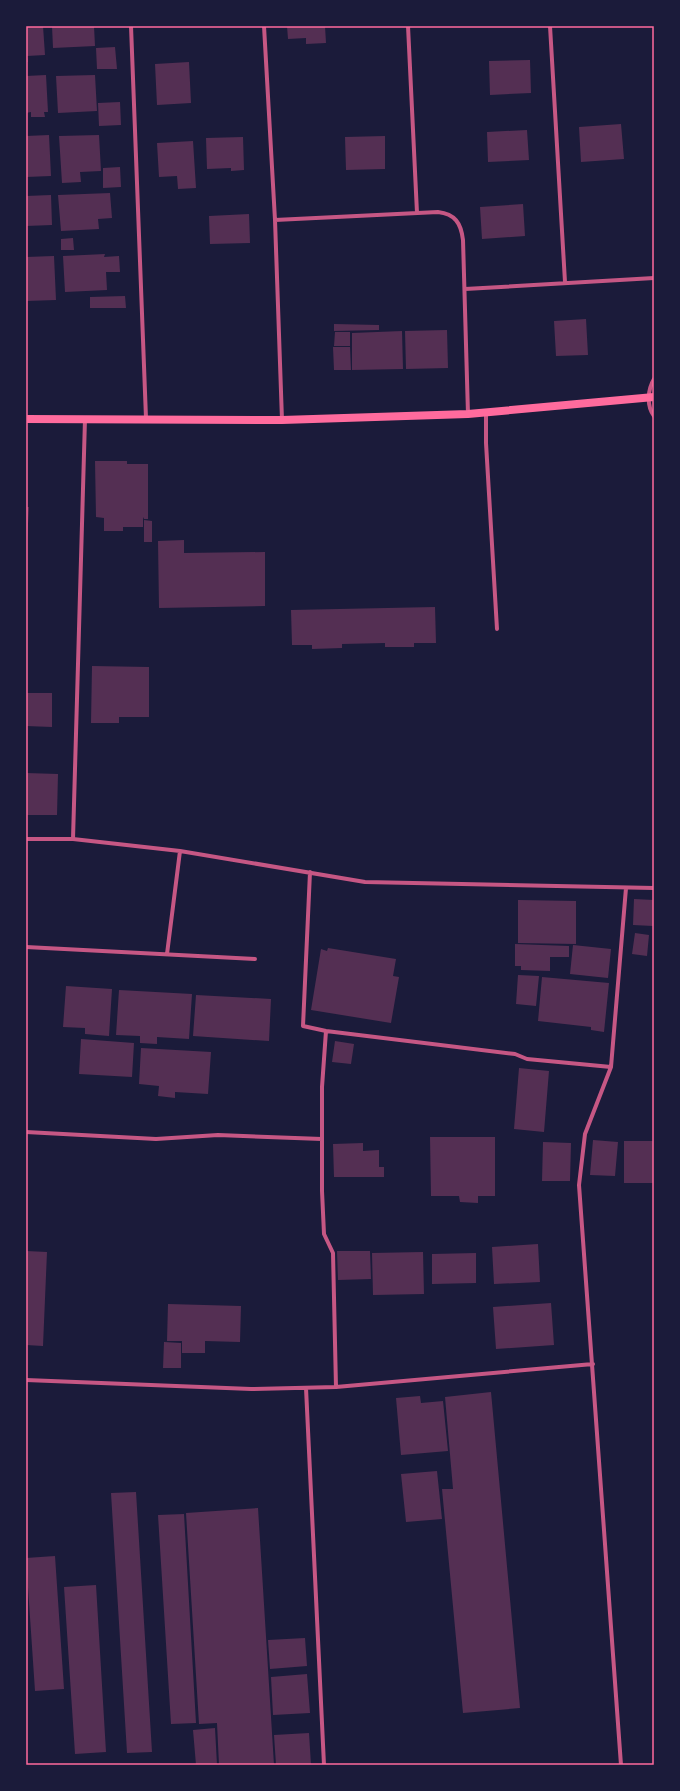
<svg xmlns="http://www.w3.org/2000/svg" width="680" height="1791" font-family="Karla,sans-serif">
	<rect width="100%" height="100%" fill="#1b1b3a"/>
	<path fill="#542f53" d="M26,26H43L45,55L27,56L28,62H26Z
		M52,26H94L95,46L53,48Z
		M287,26H325L326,43L306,44V38L288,39Z
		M115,47L117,69H97L96,48Z
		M530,60L531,93L490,95L489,61Z
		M189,62L191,103L157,105L155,64Z
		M46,75L48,112H44L45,117H31V112L26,113V76Z
		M95,75L97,111L58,113L56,76Z
		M120,102L121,125L99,126L98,103Z
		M621,124L624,159L581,162L579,127Z
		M527,130L529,160L488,162L487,132Z
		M49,135L51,176L26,177V136Z
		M99,135L101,171L80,172L81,182L62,183L59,136Z
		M385,136V169L346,170L345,137Z
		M243,137L244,170L231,171V168L207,169L206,138Z
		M193,141L196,188L178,189L177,176L159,177L157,143Z
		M120,167L121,187L103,188V168Z
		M110,193L112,218L98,219L99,229L61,231L58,195Z
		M51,195L52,225L26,226V196Z
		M523,204L525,236L482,239L480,207Z
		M249,214L250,243L210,244L209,216Z
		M73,238L74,250H61V239Z
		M105,254L104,257L119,256L120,272H106L107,290L65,292L63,256Z
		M54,256L56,300L26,301V257Z
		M125,296L126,308H90V297Z
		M586,319L588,355L556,356L554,321Z
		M334,324L379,325V330L334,331Z
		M447,330L448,368L406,369L405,331Z
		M402,331L403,369L352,370V333Z
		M335,332H350V346H334Z
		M333,347H350L351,370H334Z
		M95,461H127V464H148V519H144L143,517V527H123V531H104V518L96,517Z
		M26,507H29L27,541H26Z
		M144,520L152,521V542H144Z
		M184,540V553L265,552V606L159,608L158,541Z
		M435,607L436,643H414V647H385V643L342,644V648L312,649V645H292L291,610Z
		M92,666L149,667V717H119V723H91Z
		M26,693H52V727L26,726Z
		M26,773L58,774L57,815H26Z
		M634,899L654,900L653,926L633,925Z
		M518,900L576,901V944L518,943Z
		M635,933L649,935L647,956L632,954Z
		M515,944L569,946V957H550V971L521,970V966H515Z
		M573,945L611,949L608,978L570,974Z
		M328,948L396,959L393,976L399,977L391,1023L311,1010L321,949L327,951Z
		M518,975L539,976L536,1006L516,1004Z
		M542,977L609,983L604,1032L591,1030V1027L538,1021Z
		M66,986L112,989L109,1036L85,1034V1028L63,1027Z
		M119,990L192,994L189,1039L157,1037V1044L140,1043V1036L116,1035Z
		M196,995L271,999L269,1041L193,1036Z
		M81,1039L134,1043L132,1077L79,1074Z
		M335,1041L354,1044L351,1064L332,1062Z
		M141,1048L211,1052L208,1094L175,1092V1098L158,1096L159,1086L139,1084Z
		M519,1068L549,1071L544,1132L514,1129Z
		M430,1137H495V1196H478V1203L460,1202L459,1196H431Z
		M593,1140L618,1142L615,1176L590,1175Z
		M624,1141H654V1183H624Z
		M543,1142L571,1143L570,1181H542Z
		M363,1143V1151L379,1150V1167H384V1177H334L333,1144Z
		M538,1244L540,1282L494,1284L492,1247Z
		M26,1251L47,1252L43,1346L26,1345Z
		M337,1251H370L371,1279L338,1280Z
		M423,1252L424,1294L373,1295L372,1253Z
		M476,1253V1283L432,1284V1254Z
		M551,1303L554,1345L496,1349L493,1307Z
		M168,1304L241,1306L240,1342L205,1341V1353H182V1341H167Z
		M164,1342L181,1343V1368H163Z
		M491,1392L520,1708L463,1713L442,1489H453L445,1397Z
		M420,1396L421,1403L443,1401L448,1451L401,1455L396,1398Z
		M437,1471L442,1519L406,1522L401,1474Z
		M136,1492L152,1752L127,1753L111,1493Z
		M258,1508L274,1765H219L217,1723L199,1724L186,1513Z
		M184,1514L196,1723L171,1724L158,1515Z
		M55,1556L64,1689L35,1691L26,1558Z
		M96,1585L106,1752L75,1754L64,1587Z
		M305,1638L307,1666L270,1669L268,1640Z
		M307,1674L310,1713L273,1715L271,1677Z
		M215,1728L217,1765H196L193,1730Z
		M309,1733L311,1765H276L274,1735Z"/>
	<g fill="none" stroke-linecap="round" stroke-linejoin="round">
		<path stroke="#c65784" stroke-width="4" d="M131,26L146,418
			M264,26L275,220L282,420
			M408,26L417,213
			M550,26L565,282
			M275,220L438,212C455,214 461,223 463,240L468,414
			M465,289L654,278
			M654,379C648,389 646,405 654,416
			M486,413V443L497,629
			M26,839H73L180,851L365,882L654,888
			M73,839L85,419
			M310,872L303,1026L326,1031L515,1054L527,1059L611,1067
			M26,947L255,959
			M167,954L180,851
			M326,1031L322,1087V1191L324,1234L333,1253L336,1387
			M26,1132L156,1139L218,1135L322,1139
			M26,1380L251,1389L336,1387L593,1364
			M306,1388L324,1765
			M621,1765L579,1185L585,1134L611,1067L626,888"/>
		<path stroke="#ff6b9d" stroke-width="8" d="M26,419L282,420L468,414L654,397"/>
	</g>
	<rect width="680" height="1791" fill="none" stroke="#1b1b3a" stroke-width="54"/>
	<rect x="27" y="27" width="626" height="1737" fill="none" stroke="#ff6b9d" stroke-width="1.5"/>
</svg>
